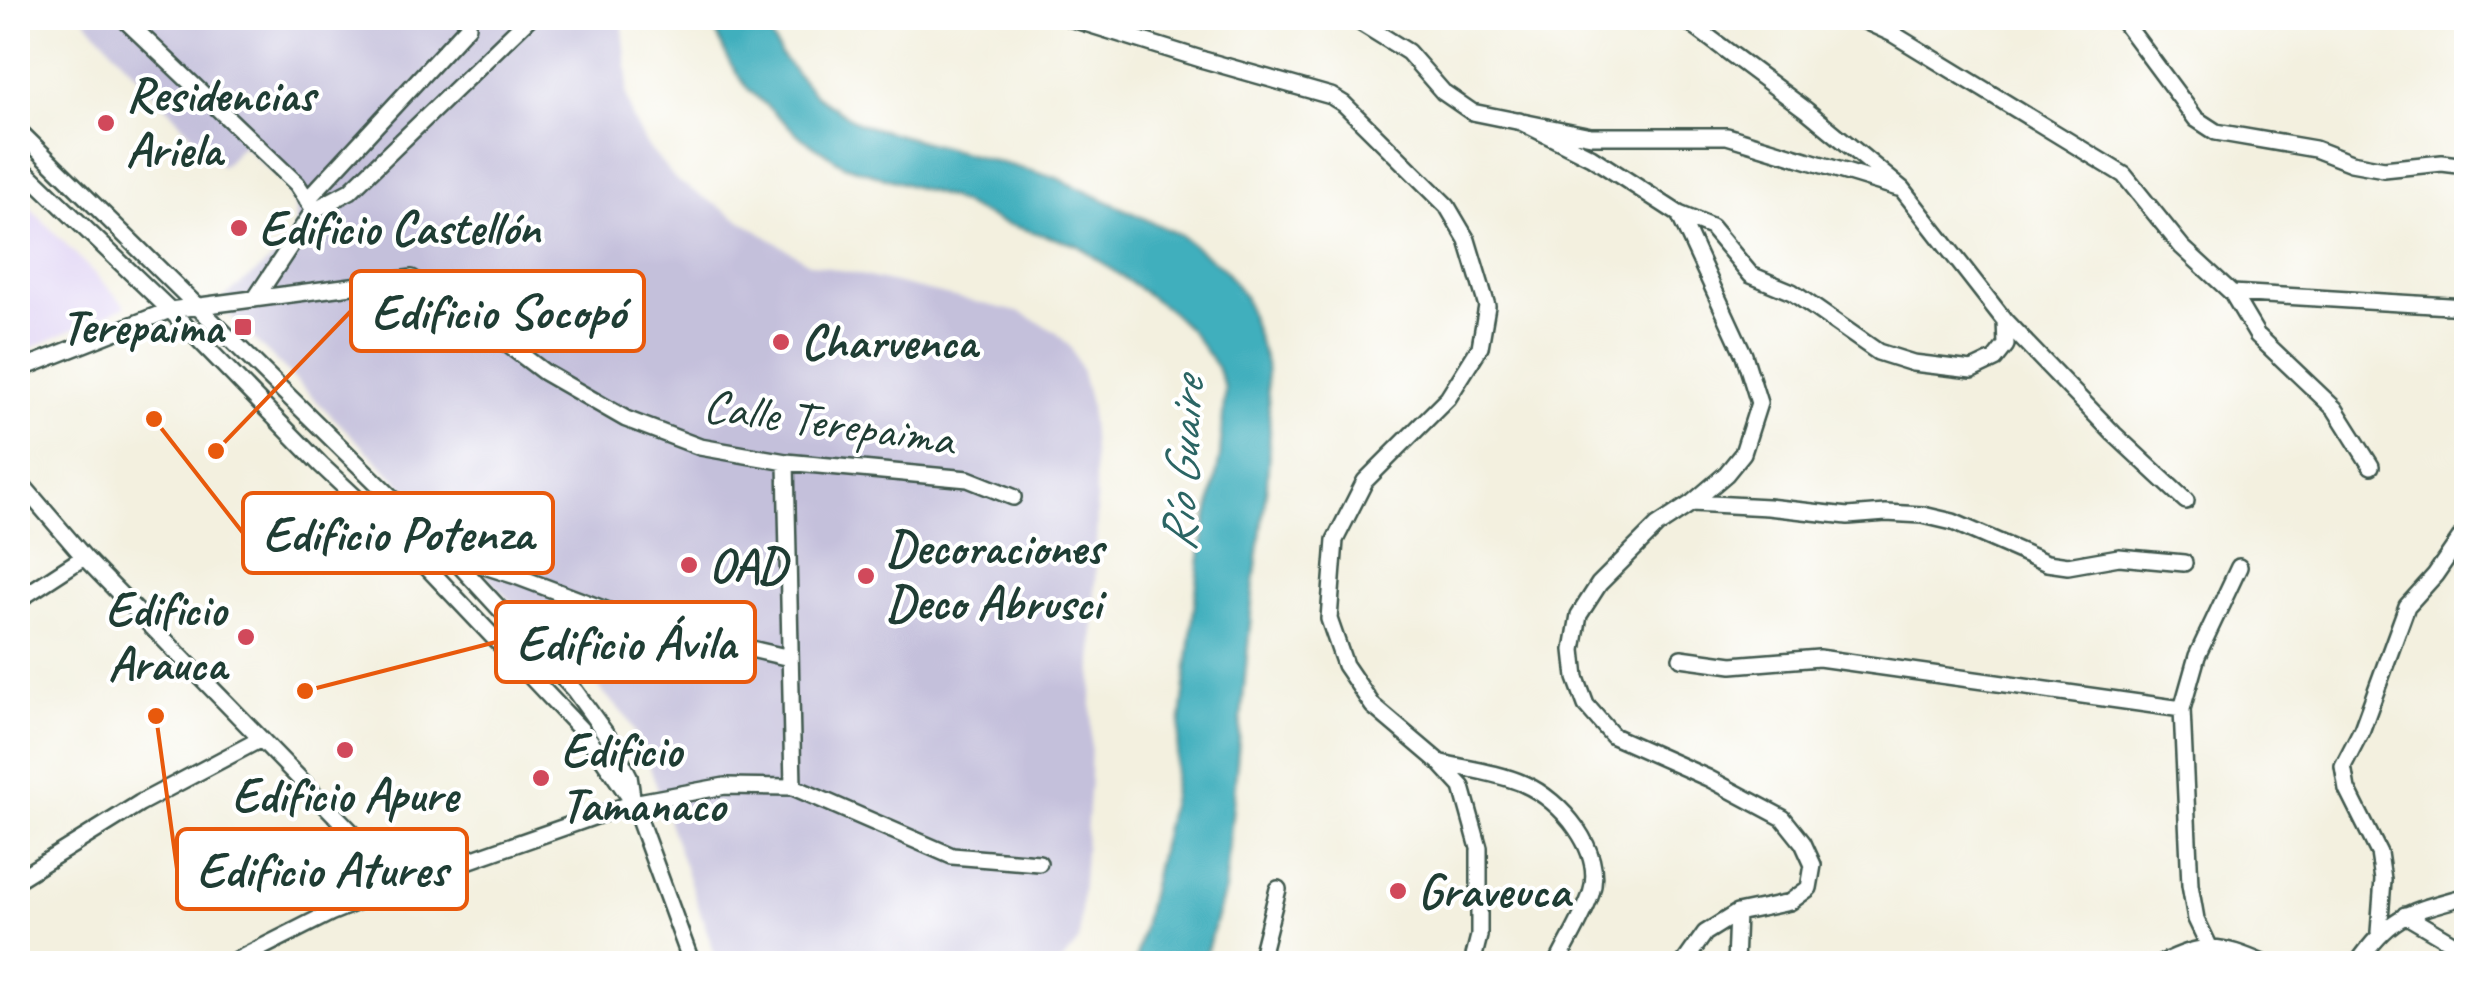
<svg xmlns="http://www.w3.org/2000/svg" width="2484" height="981" font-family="Caveat,sans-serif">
	<rect width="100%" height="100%" fill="#fff"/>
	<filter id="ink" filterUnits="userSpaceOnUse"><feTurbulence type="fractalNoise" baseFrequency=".01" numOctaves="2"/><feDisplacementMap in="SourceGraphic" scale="20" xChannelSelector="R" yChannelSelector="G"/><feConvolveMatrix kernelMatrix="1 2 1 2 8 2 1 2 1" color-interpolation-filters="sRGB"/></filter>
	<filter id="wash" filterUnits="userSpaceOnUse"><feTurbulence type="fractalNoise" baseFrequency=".0048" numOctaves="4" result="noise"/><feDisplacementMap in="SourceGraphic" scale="40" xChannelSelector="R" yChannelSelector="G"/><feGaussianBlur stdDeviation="2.25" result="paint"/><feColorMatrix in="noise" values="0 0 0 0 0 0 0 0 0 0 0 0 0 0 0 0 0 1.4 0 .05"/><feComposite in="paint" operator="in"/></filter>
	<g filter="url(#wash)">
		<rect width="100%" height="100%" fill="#f3f0df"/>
		<path fill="#e0d4f4" d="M18,195L126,306L18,354Z"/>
		<path fill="#c4c0db" d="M84,18H622L628,78L626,93L633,120L647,146L676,180L809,263L1022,313L1056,332L1071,348L1081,369L1090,404L1097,512L1090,779L1079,941L1061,963H718L645,753L628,719L545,630L511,602L400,483L217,303L278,255L296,227L295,206L286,186L243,145L222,167Z"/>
		<path fill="#40afbd" stroke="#307678" stroke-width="2.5" d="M762,18L781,55L816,96L859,124L1057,178L1180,235L1224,269L1244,296L1266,363L1270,432L1267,484L1254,582L1225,890L1203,963H1135L1172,796L1201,549L1220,457L1225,388L1217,367L1190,330L1169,310L1077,245L1000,222L950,198L844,165L802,138L748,89L730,63L710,19Z"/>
	</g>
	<g filter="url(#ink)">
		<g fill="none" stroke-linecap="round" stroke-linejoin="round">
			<g stroke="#3f584e" stroke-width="20">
				<path id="street" d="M123,18L297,184L314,210
					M1069,18L1204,60L1331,96L1344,104L1447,206L1467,240L1487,306L1480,347L1448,398L1365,481L1335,540L1329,619L1345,665L1373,706L1439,762L1462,787L1479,848V936L1472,964
					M1353,18L1408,52L1443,92L1472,112L1591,136H1727L1898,188
					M1858,18L1893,34L2124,175L2182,247L2232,293L2466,307
					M2121,18L2196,119L2216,132L2315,149L2351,163L2384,169L2442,163L2466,166
					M1519,121L1591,157L1679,214L1744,355L1759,403L1743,453L1726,474L1692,503L1657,526L1599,584L1579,615L1573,650L1576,678L1586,705L1613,736L1708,778L1783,818L1803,843L1813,865L1809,888L1790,902L1737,913L1705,933L1683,964
					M18,130L450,555L521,632L575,691L611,741L629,776L633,803L692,964
					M18,164L170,310L321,465L405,544L587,736L628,795
					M307,200L468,26V18
					M1679,214L1711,227L1751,275L1792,292L1878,352L1913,363L1972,370L1995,359L2006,345L2005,321L1902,189L1806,110L1683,18
					M2232,293L2257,335L2335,409L2371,466
					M255,299L314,210L350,191L529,18
					M2005,321L2114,434L2186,501
					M18,370L170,310L412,278L478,322L544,372L626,419L700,447L786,462L968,479L1013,497
					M786,462L793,787
					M18,480L84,557L402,884
					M1692,503L1768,507L1848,516L1886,513L1923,515L1953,522L2047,563L2068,566L2119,557L2184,563
					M453,556L513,575L646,625L790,658
					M18,600L84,557
					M1681,658L1732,665L1819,658L2182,709
					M1442,763C1468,769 1499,773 1524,784C1561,800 1605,851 1591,894C1583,918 1568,941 1557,964
					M18,879L140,803L259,740
					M2405,915L2466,951
					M2379,932L2383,880L2379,853L2347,789L2343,766L2362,729L2407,606L2435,575L2466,530
					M2209,946L2196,919L2190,885L2182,709L2197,656L2239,567
					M229,964L330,913L402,884L633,803L725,786L793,787L952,856L1039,863
					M1259,964L1278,889
					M1735,964L1737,913
					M2160,964C2205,942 2219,944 2265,964
					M2202,964H2208
					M2357,964C2392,913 2410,912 2466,896"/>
			</g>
			<use href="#street" stroke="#fff" stroke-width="15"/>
		</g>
	</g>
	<g fill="#d1495b" stroke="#fff" stroke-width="4">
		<circle cx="106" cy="123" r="10"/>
		<circle cx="239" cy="228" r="10"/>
		<rect x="233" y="317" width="20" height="20" rx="5"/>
		<circle cx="781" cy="342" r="10"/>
		<circle cx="689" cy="565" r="10"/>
		<circle cx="866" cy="576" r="10"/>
		<circle cx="246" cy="637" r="10"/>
		<circle cx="345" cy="750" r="10"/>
		<circle cx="541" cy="778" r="10"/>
		<circle cx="1398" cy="891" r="10"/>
	</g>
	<g text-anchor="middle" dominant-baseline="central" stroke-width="8" stroke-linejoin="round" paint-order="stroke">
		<g font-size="48" font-weight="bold" fill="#1f3d34" stroke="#fff" text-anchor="start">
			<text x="126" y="95">Residencias<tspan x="126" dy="55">Ariela</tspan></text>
			<text x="259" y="228">Edificio Castellón</text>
			<text x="223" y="327" text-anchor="end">Terepaima</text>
			<text x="801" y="342">Charvenca</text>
			<text x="886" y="548">Decoraciones<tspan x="886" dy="55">Deco Abrusci</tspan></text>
			<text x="709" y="565">OAD</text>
			<text x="226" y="609" text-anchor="end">Edificio<tspan x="226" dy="55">Arauca</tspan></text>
			<text x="561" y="750">Edificio<tspan x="561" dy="55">Tamanaco</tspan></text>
			<text x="345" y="795" text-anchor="middle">Edificio Apure</text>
			<text x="1418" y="891">Graveuca</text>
		</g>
		<g font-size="48" fill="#1f3d34" stroke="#fff">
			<text transform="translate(829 422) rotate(8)">Calle Terepaima</text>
		</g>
		<g font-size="50" font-style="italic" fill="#2b6564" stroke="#fff">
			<text transform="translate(1182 465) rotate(-87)">Río Guaire</text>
		</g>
	</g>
	<path fill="none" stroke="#e8590c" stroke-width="4" d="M216 451L351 311M154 419L243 533M305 691L496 642M156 716L177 869"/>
	<g fill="#e8590c" stroke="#fff" stroke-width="4">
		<circle cx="216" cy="451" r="10"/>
		<circle cx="154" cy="419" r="10"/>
		<circle cx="305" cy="691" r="10"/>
		<circle cx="156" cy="716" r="10"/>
	</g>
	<g fill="#fff" stroke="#e8590c" stroke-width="4">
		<rect x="351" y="271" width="293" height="80" rx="10"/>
		<rect x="243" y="493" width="310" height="80" rx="10"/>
		<rect x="496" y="602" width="259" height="80" rx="10"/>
		<rect x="177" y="829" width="290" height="80" rx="10"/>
	</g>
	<g font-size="50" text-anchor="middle" font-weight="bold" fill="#1f3d34">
		<text x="498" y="328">Edificio Socopó</text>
		<text x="398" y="550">Edificio Potenza</text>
		<text x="626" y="659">Edificio Ávila</text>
		<text x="322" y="886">Edificio Atures</text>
	</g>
	<rect width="2484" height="981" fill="none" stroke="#fff" stroke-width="60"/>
</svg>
